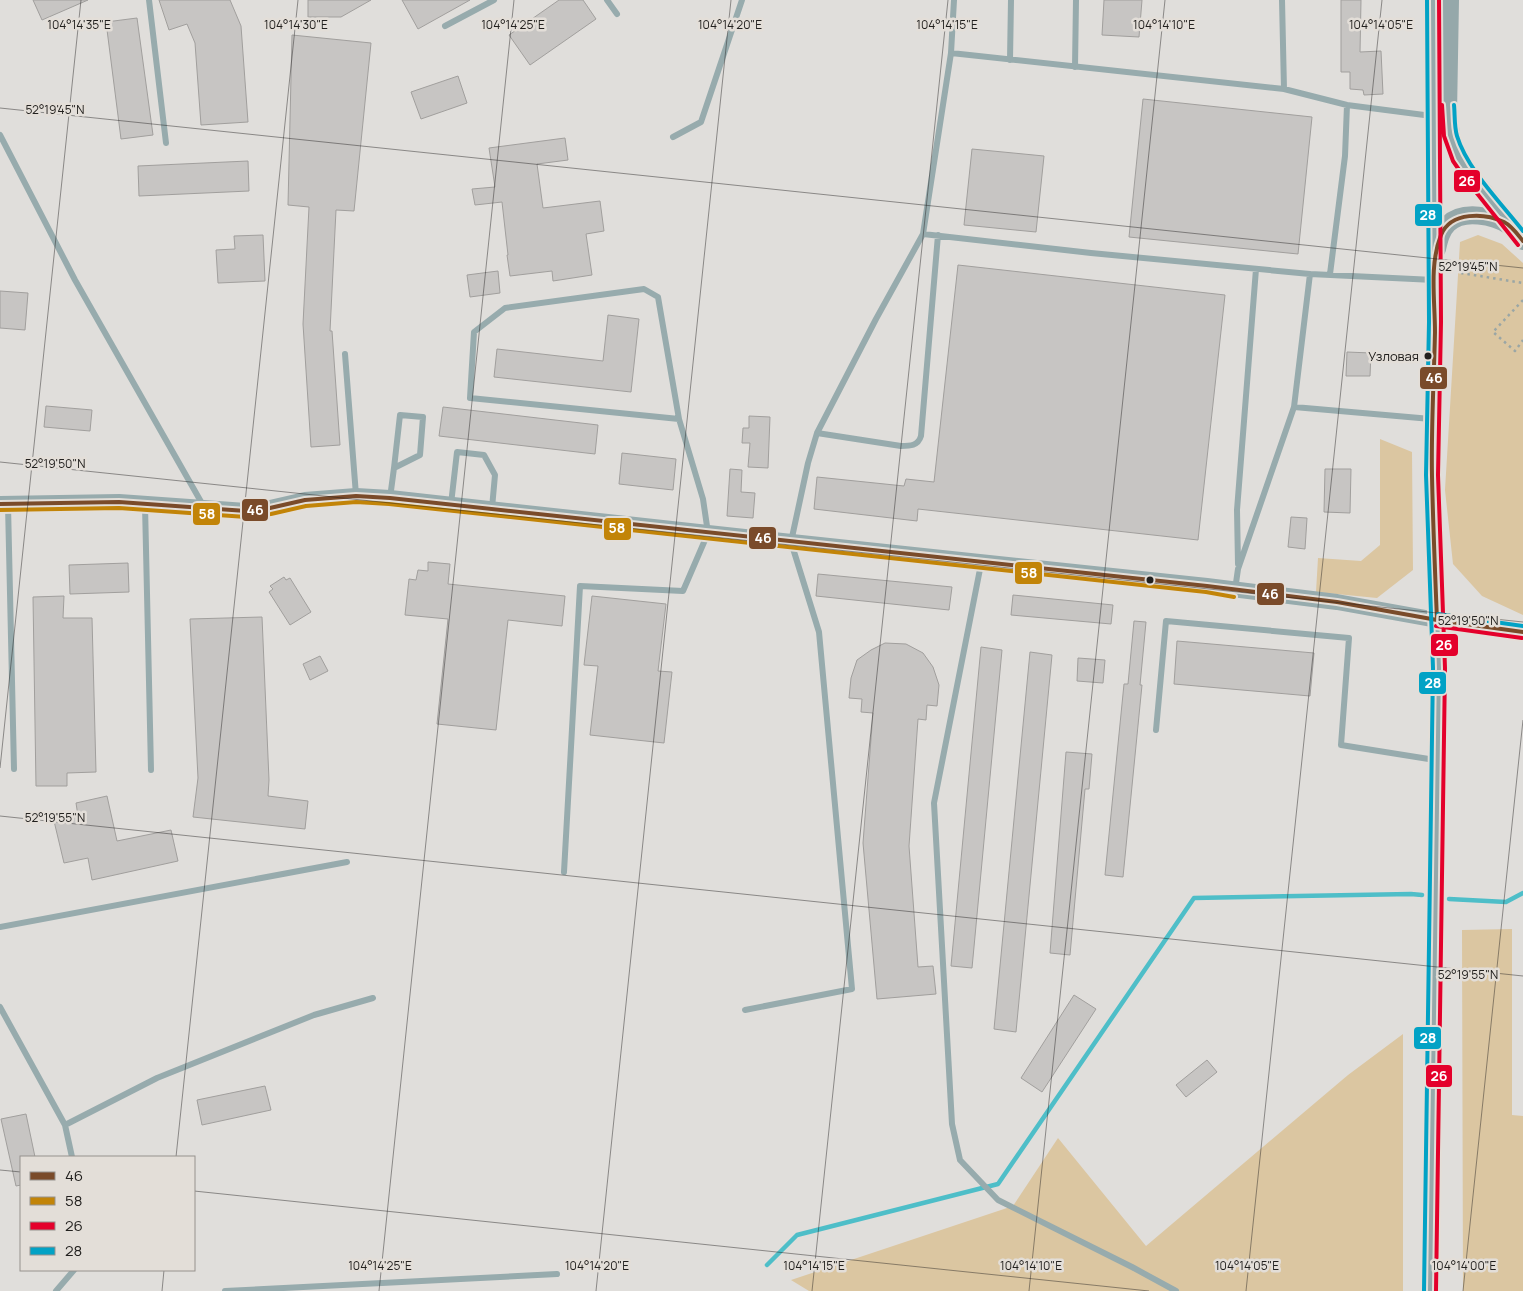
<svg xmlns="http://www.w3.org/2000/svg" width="1523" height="1291" font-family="Manrope,sans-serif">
	<rect width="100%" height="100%" fill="#e0dedb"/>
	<path fill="#dbc6a1" d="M1478,235L1502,244L1523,263V615L1482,596L1453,564L1445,490L1460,242Z
		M1380,439L1412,452L1413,570L1377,598L1316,592L1318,558L1361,561L1380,545Z
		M1512,929V1115L1523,1116V1291H1463L1462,930Z
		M1403,1034V1291H809L791,1280L1013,1206L1058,1138L1146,1246L1348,1075Z"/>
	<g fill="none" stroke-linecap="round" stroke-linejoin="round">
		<path stroke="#4ebec8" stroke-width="4.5" d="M1449,899L1506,902L1523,893
			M767,1265L797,1235L998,1184L1194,898L1411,894L1422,895"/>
	</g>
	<path fill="#c7c5c3" stroke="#a19f9d" d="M33,0H88L42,20Z
		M159,0H230L241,26L248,122L201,125L195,43L187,24L169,30Z
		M308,0H371L341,17H308Z
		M402,0H470L418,29Z
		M559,0H583L596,19L530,65L509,35Z
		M1104,0H1142L1139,37L1102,35Z
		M1341,0H1361L1360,52L1381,51L1383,94L1364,95L1363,90L1350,89V72H1341Z
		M137,18L153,135L121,139L106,22Z
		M292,35L371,43L354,211L336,210L330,331H332L340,445L311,447L303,324L309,207L288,205Z
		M458,76L467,103L421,119L411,92Z
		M1143,99L1312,117L1298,254L1129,237Z
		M565,138L568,160L537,164L543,208L600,201L604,231L586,234L592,275L553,281L552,271L510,276L507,255H508L502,202L475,205L472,189L495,187L489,148Z
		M972,149L1044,156L1036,232L964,225Z
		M248,161L249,191L139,196L138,166Z
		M263,235L265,281L218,283L216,250L235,249L234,236Z
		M958,265L1225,295L1198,540L918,509L917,521L814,509L817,477L904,486L906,479L934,482Z
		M498,271L500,293L470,297L467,275Z
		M0,291L28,293L25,330L0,328Z
		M608,315L639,319L631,392L494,377L497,349L603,361Z
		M1347,352L1371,353L1370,376H1346Z
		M46,406L92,410L90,431L44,427Z
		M443,407L598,425L595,454L439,436Z
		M749,416L770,417L768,468L748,467L750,443H742L743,428H749Z
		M622,453L676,459L673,490L619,484Z
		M730,469L742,470L741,492L755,493L753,518L727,516Z
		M1325,469H1351L1350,513L1324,512Z
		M1291,517L1307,518L1305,549L1288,547Z
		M428,562L450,564L448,584L565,596L562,626L508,620L496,730L437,724L448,619L405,615L409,579L416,580L418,570L428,571Z
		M128,563L129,592L70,594L69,565Z
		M818,574L952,587L949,610L816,596Z
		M284,577L286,580L290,578L311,612L290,625L269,592L273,589L270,586Z
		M1013,595L1113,605L1111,624L1011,615Z
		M64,596L63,618H92L96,772L67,773V786H36L33,597Z
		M592,596L666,604L658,671L672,672L664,743L590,735L598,666L584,665Z
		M262,617L269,780L268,796L308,801L305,829L193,817L198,778L190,619Z
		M1134,621L1146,622L1140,685H1142L1123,877L1105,875L1124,684H1128Z
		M1177,641L1314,653L1310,696L1174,684Z
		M885,643L906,644L923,653L933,667L939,685L937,706L927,705L926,720L918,719L909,846L918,967L933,966L936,994L877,999L863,843L873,713L861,712L862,699L849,698L851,678L857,660L871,650Z
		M981,647L1002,650L972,968L951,966Z
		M1030,652L1052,655L1016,1032L994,1029Z
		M320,656L328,671L310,680L303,664Z
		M1078,658L1105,660L1103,683L1077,681Z
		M1066,752L1092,754L1089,789H1085L1070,955L1050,953Z
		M107,796L117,841L171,830L178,861L92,880L88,858L64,863L54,821L78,816L76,803Z
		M1074,995L1096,1009L1042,1092L1021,1078Z
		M1207,1060L1217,1072L1186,1097L1176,1085Z
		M265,1086L271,1110L202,1125L197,1100Z
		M26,1114L35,1157H21V1185L16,1186L1,1119Z"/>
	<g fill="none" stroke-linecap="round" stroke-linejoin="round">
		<path stroke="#9aa6a5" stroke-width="2.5" stroke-dasharray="2.5 4" stroke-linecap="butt" d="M1461,273L1523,283
			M1523,300L1493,332L1515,351L1523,340"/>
		<path stroke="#97abad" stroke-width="6" d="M149,0L166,143
			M607,0L617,14
			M1282,0L1284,89
			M445,26L494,0
			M951,53L1284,89L1347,105L1432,116
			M1010,60L1011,0
			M1075,67L1076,0
			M0,135L75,280L204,507
			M673,137L701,122L742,0
			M923,234L1091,253L1310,274L1434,280
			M1330,274L1345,156L1347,105
			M345,354L356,495
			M1294,407L1431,419
			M817,433L901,446C910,446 918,446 921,436L938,235
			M390,498L394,468L420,455L423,417L400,415L394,468
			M451,504L457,452L484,455L495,475L492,508
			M8,505L14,769
			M145,505L151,770
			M981,564L934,803L952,1124L960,1160L998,1200L1132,1267L1176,1291
			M1238,564L1237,510L1256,269
			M1235,590L1238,569L1294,407L1310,274
			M1156,730L1166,621L1349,638L1341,745L1435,760
			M564,872L580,586L683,591L708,533L703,499L679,419L658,297L644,289L505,308L474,332L470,398L679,419
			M0,927L347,862
			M0,1007L65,1125L72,1157
			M745,1010L852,989L819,632L791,542L808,463L817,433L876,319L923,234L951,53L954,0
			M65,1125L157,1078L314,1015L373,998
			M56,1291L74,1270
			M225,1291L557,1274"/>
		<path stroke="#97abad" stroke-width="16" d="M0,504L119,502L246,511L270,508L305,500L356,496L390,498L708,533L1207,586L1337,602L1437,620"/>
		<path stroke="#95a8aa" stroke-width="18" d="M1450,0L1448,113L1452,142L1459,158L1469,173L1523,241
			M1437,249C1439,240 1441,231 1448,224C1463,209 1494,216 1510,226
			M1437,620L1523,632
			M1430,1291L1439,668L1432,475L1435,322L1433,0"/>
		<g stroke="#e3ded8" stroke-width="8">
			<path id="bus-1" d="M0,504L119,502L246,511L270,508L305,500L356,496L390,498L1207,586L1337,602L1437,620L1523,632
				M1437,620C1435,572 1433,524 1432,476C1431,428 1434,380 1435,332C1435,300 1429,265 1441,235C1451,211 1485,213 1504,222C1512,226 1518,235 1523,241"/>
		</g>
		<g stroke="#e3ded8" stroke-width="8">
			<path id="bus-2" d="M0,510L119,508L246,517L271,514L306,506L356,502L389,504L1206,592L1234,597"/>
		</g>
		<g stroke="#e3ded8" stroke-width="8">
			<path id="bus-3" d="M1442,105L1444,136L1453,161L1464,177L1518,245
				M1436,626L1522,638
				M1436,1291L1445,668L1438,475L1441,322L1439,0"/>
		</g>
		<g stroke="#e3ded8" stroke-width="8">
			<path id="bus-4" d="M1454,105C1455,114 1454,126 1457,136C1467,169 1501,203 1523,231
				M1438,614L1523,626
				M1424,1291L1433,668L1426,475L1429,322L1427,0"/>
		</g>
		<use href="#bus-1" stroke="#7a4b2a" stroke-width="4"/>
		<use href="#bus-2" stroke="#c28408" stroke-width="4"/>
		<use href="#bus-3" stroke="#e4002b" stroke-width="4"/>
		<use href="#bus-4" stroke="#02a2c5" stroke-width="4"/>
	</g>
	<path fill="none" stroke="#22201e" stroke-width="1" stroke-opacity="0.45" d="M0,108L1523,268M0,462L1523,622M0,768L81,0M0,816L1523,976M176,1157L298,0M0,1170L21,1172M194,1191L1149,1291M162,1291L164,1270M379,1291L514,0M596,1291L731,0M812,1291L948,0M1029,1291L1165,0M1246,1291L1382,0M1463,1291L1523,720"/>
	<g fill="#22201e" stroke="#e3ded8" stroke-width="2">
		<circle cx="1428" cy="356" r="4.5"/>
		<circle cx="1150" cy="580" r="4.5"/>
	</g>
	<g text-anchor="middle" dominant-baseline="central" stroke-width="5" stroke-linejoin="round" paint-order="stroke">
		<g font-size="13" fill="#22201e" stroke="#e3ded8" text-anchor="end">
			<text x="1419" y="356">Узловая</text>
		</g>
	</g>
	<g font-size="12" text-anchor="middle" fill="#22201e" stroke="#e3ded8" stroke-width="5" stroke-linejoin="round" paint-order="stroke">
		<text x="79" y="29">104°14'35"E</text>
		<text x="296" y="29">104°14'30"E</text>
		<text x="513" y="29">104°14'25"E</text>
		<text x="730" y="29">104°14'20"E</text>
		<text x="947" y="29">104°14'15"E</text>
		<text x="1164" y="29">104°14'10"E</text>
		<text x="1381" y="29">104°14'05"E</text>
		<text x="55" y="114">52°19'45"N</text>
		<text x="1468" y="271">52°19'45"N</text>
		<text x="55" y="468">52°19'50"N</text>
		<text x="1468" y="625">52°19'50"N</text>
		<text x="55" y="822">52°19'55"N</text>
		<text x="1468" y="979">52°19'55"N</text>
		<text x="380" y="1270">104°14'25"E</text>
		<text x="597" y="1270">104°14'20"E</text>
		<text x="814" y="1270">104°14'15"E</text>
		<text x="1031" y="1270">104°14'10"E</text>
		<text x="1247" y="1270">104°14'05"E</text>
		<text x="1464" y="1270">104°14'00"E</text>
	</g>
	<g stroke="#e3ded8" stroke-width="2">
		<rect x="1453" y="169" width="28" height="24" rx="5" fill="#e4002b"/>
		<rect x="1414" y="203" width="29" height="24" rx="5" fill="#02a2c5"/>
		<rect x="1419" y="366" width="29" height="24" rx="5" fill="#7a4b2a"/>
		<rect x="241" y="498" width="28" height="24" rx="5" fill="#7a4b2a"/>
		<rect x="192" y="502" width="29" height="24" rx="5" fill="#c28408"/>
		<rect x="603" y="517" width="29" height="24" rx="5" fill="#c28408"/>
		<rect x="748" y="526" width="29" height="24" rx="5" fill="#7a4b2a"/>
		<rect x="1014" y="561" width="29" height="24" rx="5" fill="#c28408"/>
		<rect x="1256" y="582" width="29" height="24" rx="5" fill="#7a4b2a"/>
		<rect x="1430" y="633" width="29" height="24" rx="5" fill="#e4002b"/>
		<rect x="1418" y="671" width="29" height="24" rx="5" fill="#02a2c5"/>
		<rect x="1413" y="1026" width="29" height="24" rx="5" fill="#02a2c5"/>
		<rect x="1425" y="1064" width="28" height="24" rx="5" fill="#e4002b"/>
	</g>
	<g font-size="14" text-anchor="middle" font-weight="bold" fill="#fff">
		<text x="1467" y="186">26</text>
		<text x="1428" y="220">28</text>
		<text x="1434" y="383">46</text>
		<text x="255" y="515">46</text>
		<text x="207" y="519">58</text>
		<text x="617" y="533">58</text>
		<text x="763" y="543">46</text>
		<text x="1029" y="578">58</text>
		<text x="1270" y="599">46</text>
		<text x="1444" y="650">26</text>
		<text x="1433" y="688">28</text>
		<text x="1428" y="1043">28</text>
		<text x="1439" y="1081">26</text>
	</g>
	<rect x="20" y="1156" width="175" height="115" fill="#e3ded8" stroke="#96928e"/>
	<rect x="30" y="1172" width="25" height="8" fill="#7a4b2a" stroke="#96928e"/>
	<text x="65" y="1181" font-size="15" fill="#22201e">46</text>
	<rect x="30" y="1197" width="25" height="8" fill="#c28408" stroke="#96928e"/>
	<text x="65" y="1206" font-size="15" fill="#22201e">58</text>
	<rect x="30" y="1222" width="25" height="8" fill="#e4002b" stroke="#96928e"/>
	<text x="65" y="1231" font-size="15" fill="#22201e">26</text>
	<rect x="30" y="1247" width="25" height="8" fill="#02a2c5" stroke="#96928e"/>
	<text x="65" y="1256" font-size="15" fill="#22201e">28</text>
</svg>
